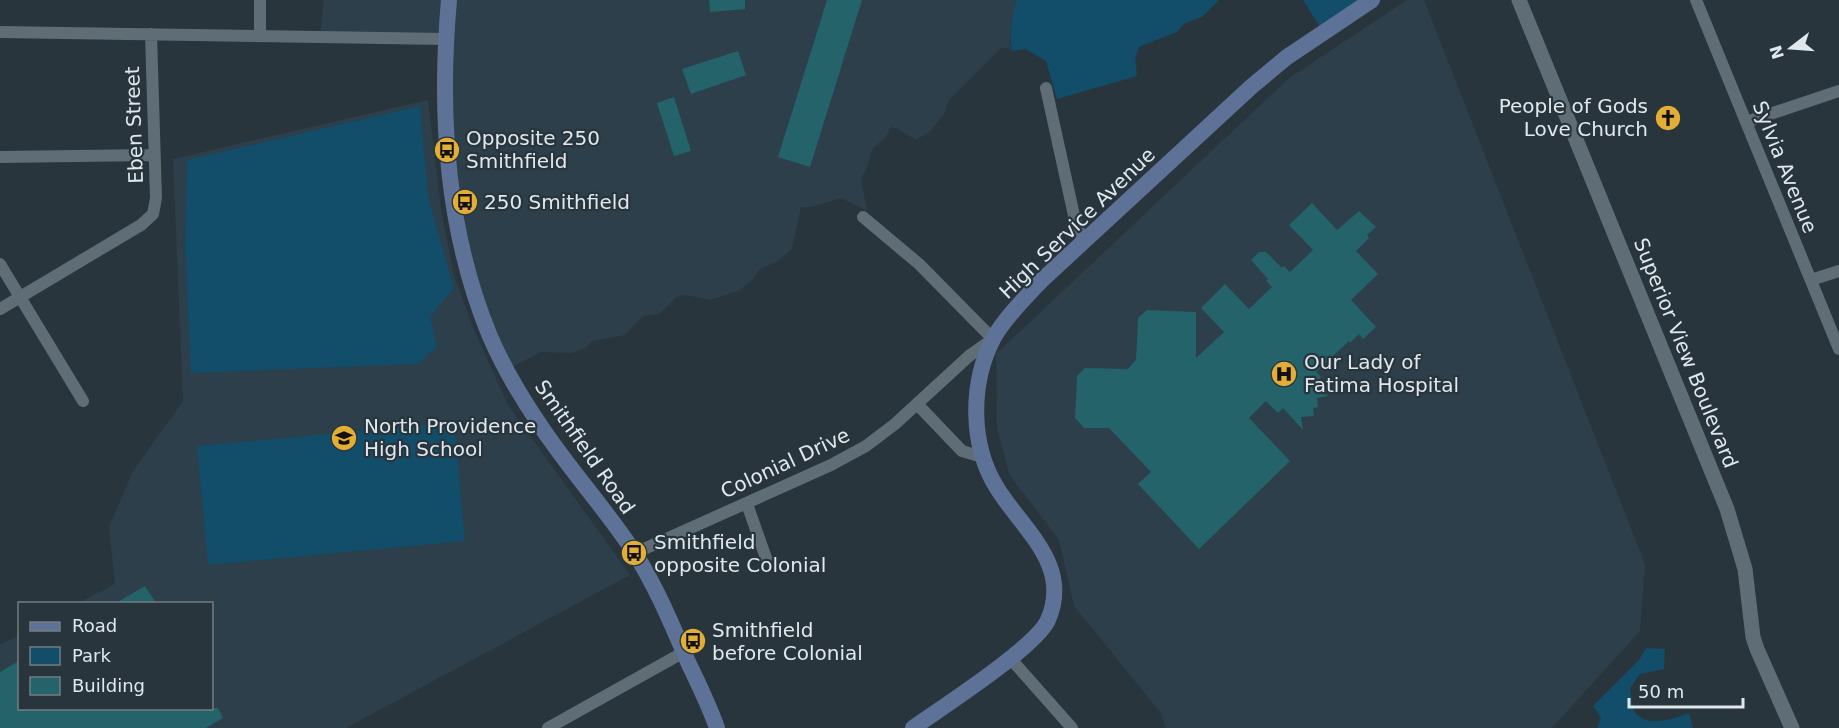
<svg xmlns="http://www.w3.org/2000/svg" width="1839" height="728" font-family="'DejaVu Sans',sans-serif">
	<rect width="100%" height="100%" fill="#28353d"/>
	<path fill="#2d3f4b" d="M324,0H1016L1012,20L1010,42L1012,51L1008,48H1001L949,100L943,116L929,132L916,140L898,129L891,127L886,137L872,149L867,168L861,179L867,211L841,198L812,207H801L792,249L778,261L759,270L753,279L740,290L711,300L686,295L678,296L659,314L643,316L625,335L592,341L585,348L573,353L541,352L510,368L472,275L447,120L448,44L320,34Z
		M1407,0H1424L1645,564L1640,631L1552,728H1166L1160,712L1074,606L1059,540L1009,474L997,428L996,354L1289,78Z
		M428,100L441,209L454,275L472,325L508,405L630,575L346,728H0V645L19,635L20,708H212V604L78,603L115,584L109,527L133,471L183,401L173,159Z"/>
	<path fill="#124d69" d="M1016,0H1219L1202,17L1185,23L1177,32L1139,47L1135,58L1137,76L1057,99L1046,61L1025,49L1012,51C1009,34 1012,17 1016,0Z
		M1303,0H1373L1323,32Z
		M420,106L428,198L454,288L430,317L437,347L418,364L191,373L185,242L187,160Z
		M454,422L465,541L208,565L197,446Z
		M1646,648L1665,649L1664,669L1640,674L1630,688C1631,695 1632,705 1635,712C1645,728 1674,719 1689,713L1693,728H1597L1601,718L1593,706L1639,660Z"/>
	<path fill="#246369" d="M709,0H745V9L710,12Z
		M827,0H862L810,167L778,157Z
		M738,51L746,75L691,94L682,69Z
		M674,97L691,151L674,156L657,103Z
		M1312,203L1337,230L1359,211L1376,227L1367,235L1369,238L1356,251L1378,274L1351,300L1376,327L1363,339L1359,334L1350,343L1349,341L1316,372L1321,377L1315,383L1328,396L1317,398L1318,407L1313,408L1314,416L1301,417L1303,430L1283,408L1278,413L1266,401L1249,418L1290,461L1199,549L1138,484L1151,472L1109,428H1084L1075,418L1077,376L1085,368L1128,369L1136,360L1138,318L1147,310L1196,312V358L1224,332L1201,308L1225,284L1249,309L1272,287L1266,281L1268,279L1251,260L1259,252H1266L1282,268L1284,266L1290,272L1313,250L1289,225Z
		M145,586L156,603H116Z
		M20,660V708H218L223,718L206,728H0V672Z"/>
	<g fill="none" stroke-linecap="round" stroke-linejoin="round">
		<path stroke="#5f6d76" stroke-width="12" d="M1696,0L1839,349
			M0,32L446,39
			M260,35V0
			M1046,88L1075,220L1083,241
			M1746,122L1839,91
			M0,157L153,155
			M0,264L83,401
			M1811,280L1839,271
			M0,309L141,225L153,214L156,198L151,34
			M917,404L962,451L982,457
			M747,504L766,558
			M635,553L831,465L866,446L895,424L969,356L993,339L919,264L863,217
			M1010,658L1072,728
			M548,728L684,652"/>
		<path stroke="#5f6d76" stroke-width="15" d="M1519,0L1727,509L1745,569L1753,637L1757,649L1792,728"/>
		<path stroke="#5d7296" stroke-width="16" d="M449,0C439,112 446,229 489,334C502,365 521,397 540,425C569,469 605,508 634,552C656,586 672,625 688,662C698,683 709,705 717,728
			M913,728C941,708 1036,647 1048,620C1072,565 1023,530 997,488C970,445 970,384 993,339C1004,319 1026,297 1042,280L1251,87L1287,57L1372,0"/>
	</g>
	<defs>
		<g id="church-disc" transform="scale(1.35)"><circle r="9.5" fill="#e3ae35" stroke="#28353d"/><path d="M-1.2-6h2.4v3.5h3.3v2.4h-3.3V6h-2.4V-.1h-3.3v-2.4h3.3Z" fill="#111"/></g>
		<g id="bus-disc" transform="scale(1.35)"><circle r="9.5" fill="#e3ae35" stroke="#28353d"/><path d="M-5-6H5V4H4V6H2V4H-2V6H-4V4H-5ZM-3.5-4V0h7V-4ZM-3.5 1.2v1.5H-2V1.2ZM2 1.2v1.5H3.5V1.2Z" fill="#111"/></g>
		<g id="hospital-disc" transform="scale(1.35)"><circle r="9.5" fill="#e3ae35" stroke="#28353d"/><path d="M-5-5h3v3.5h4V-5h3V5h-3V1.5h-4V5h-3Z" fill="#111"/></g>
		<g id="school-disc" transform="scale(1.35)"><circle r="9.5" fill="#e3ae35" stroke="#28353d"/><path d="M0-5L7-2L0 1L-7-2ZM-4 1L0 2.5L4 1V4Q0 6-4 4Z" fill="#111"/></g>
	</defs>
	<g fill-rule="evenodd">
		<use href="#church-disc" x="1668" y="118"/>
		<use href="#bus-disc" x="447" y="150"/>
		<use href="#bus-disc" x="465" y="202"/>
		<use href="#hospital-disc" x="1284" y="374"/>
		<use href="#school-disc" x="344" y="438"/>
		<use href="#bus-disc" x="634" y="553"/>
		<use href="#bus-disc" x="693" y="641"/>
	</g>
	<g text-anchor="middle" dominant-baseline="central" stroke-width="4.5" stroke-linejoin="round" paint-order="stroke">
		<g font-size="20" fill="#e0e8ed" stroke="#28353d" text-anchor="start">
			<text x="1648" y="106" text-anchor="end">People of Gods<tspan x="1648" dy="23">Love Church</tspan></text>
			<text x="466" y="138">Opposite 250<tspan x="466" dy="23">Smithfield</tspan></text>
			<text x="484" y="202">250 Smithfield</text>
			<text x="1304" y="362">Our Lady of<tspan x="1304" dy="23">Fatima Hospital</tspan></text>
			<text x="364" y="426">North Providence<tspan x="364" dy="23">High School</tspan></text>
			<text x="654" y="542">Smithfield<tspan x="654" dy="23">opposite Colonial</tspan></text>
			<text x="712" y="630">Smithfield<tspan x="712" dy="23">before Colonial</tspan></text>
		</g>
		<g font-size="20" fill="#e0e8ed" stroke="#28353d">
			<text transform="translate(134 125) rotate(-92)">Eben Street</text>
			<text transform="translate(1785 167) rotate(68)">Sylvia Avenue</text>
			<text transform="translate(1077 223) rotate(-44)">High Service Avenue</text>
			<text transform="translate(1686 353) rotate(68)">Superior View Boulevard</text>
			<text transform="translate(585 447) rotate(55)">Smithfield Road</text>
			<text transform="translate(785 463) rotate(-25)">Colonial Drive</text>
		</g>
	</g>
	<rect x="18" y="602" width="195" height="108" fill="#28353d" stroke="#727d83" stroke-width="1.5"/>
	<rect x="30" y="622" width="30" height="9" fill="#5d7296" stroke="#727d83" stroke-width="1.5"/>
	<text x="72" y="632" font-size="18" fill="#e0e8ed">Road</text>
	<rect x="30" y="647" width="30" height="18" fill="#124d69" stroke="#727d83" stroke-width="1.5"/>
	<text x="72" y="662" font-size="18" fill="#e0e8ed">Park</text>
	<rect x="30" y="677" width="30" height="18" fill="#246369" stroke="#727d83" stroke-width="1.5"/>
	<text x="72" y="692" font-size="18" fill="#e0e8ed">Building</text>
	<g transform="translate(1791 48) rotate(253)" stroke="#28353d" stroke-width="4.5" paint-order="stroke">
	<path d="M0-4.5L10 22L0 15L-10 22Z" fill="#e0e8ed"/>
	<text y="-9" font-size="16" font-weight="bold" text-anchor="middle" fill="#e0e8ed">N</text>
	</g>
	<path d="M1629 698v9h114v-9" fill="none" stroke="#e0e8ed" stroke-width="3"/>
	<text x="1638" y="698" font-size="18" fill="#e0e8ed" stroke="#28353d" stroke-width="4.5" paint-order="stroke">50 m</text>
</svg>
